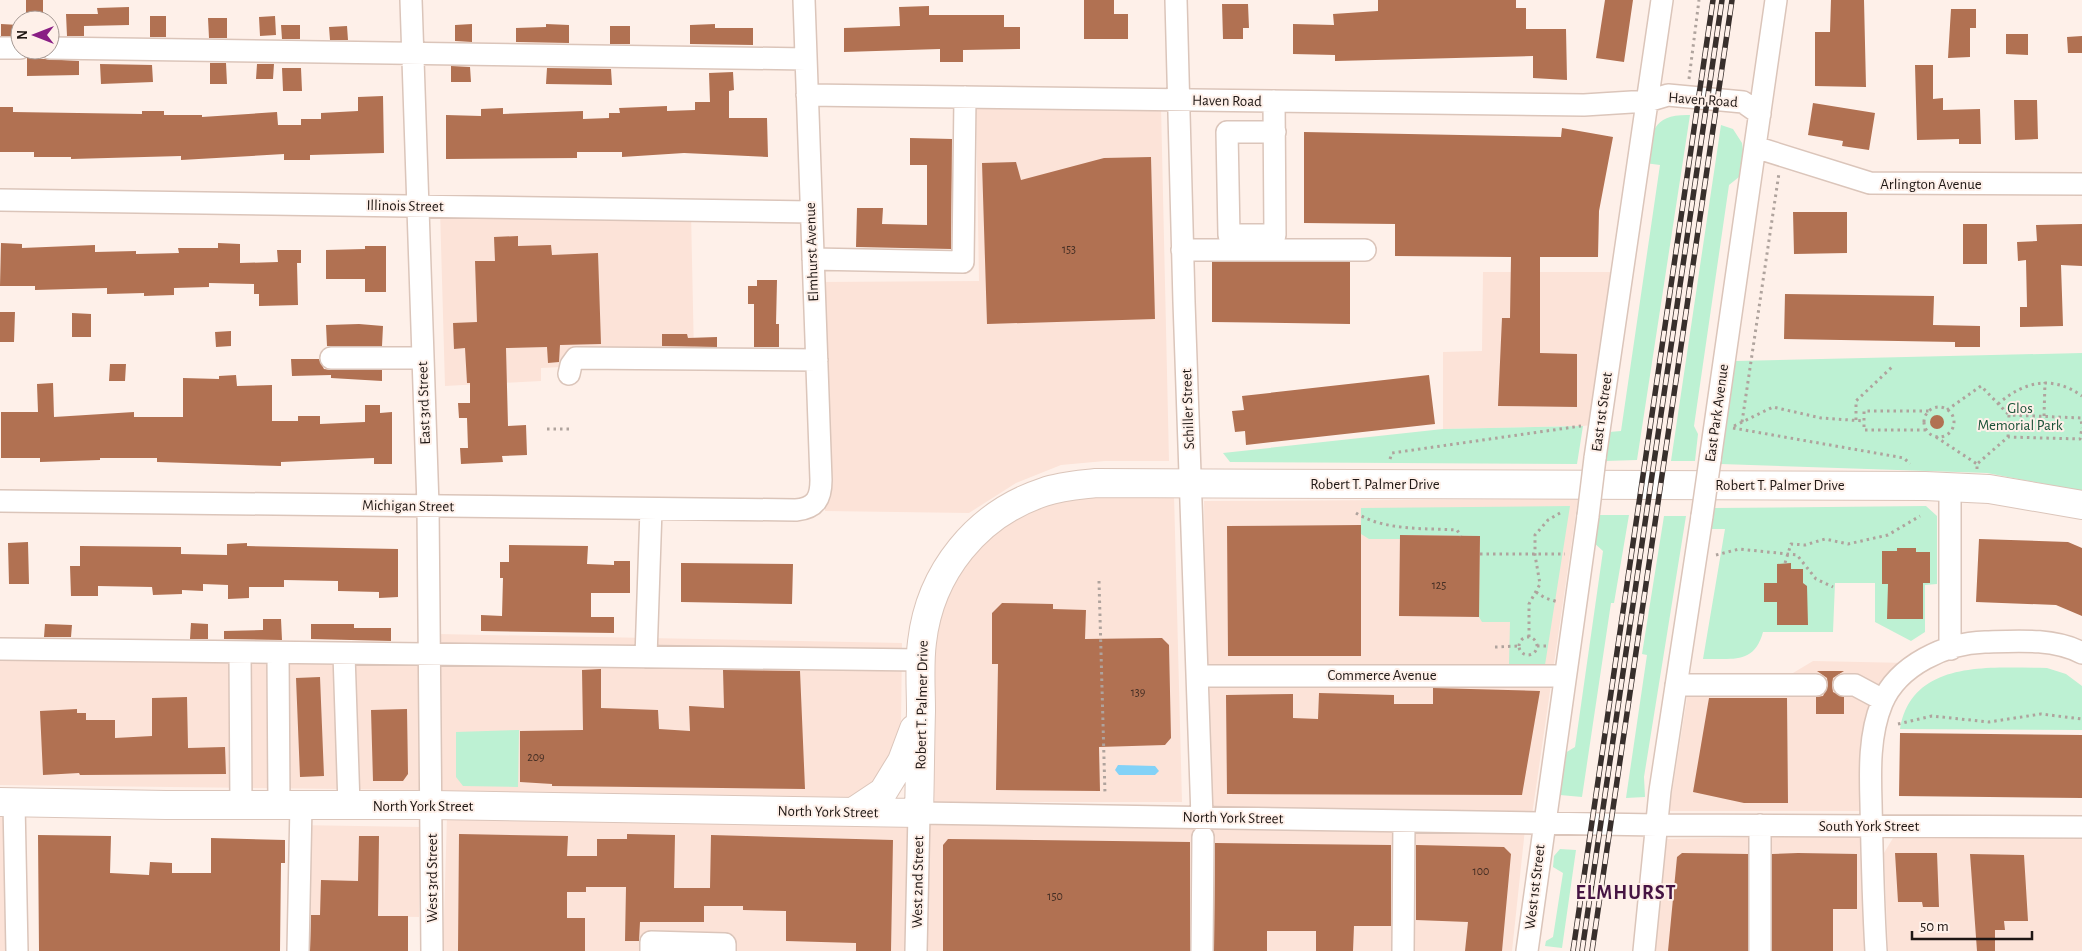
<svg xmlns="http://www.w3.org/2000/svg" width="2082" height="951" font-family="'Alegreya Sans',sans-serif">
	<rect width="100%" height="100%" fill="#fef0e9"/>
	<path fill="#fce3d8" d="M976,102L1161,106L1169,461H1105L1061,465L1016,483L969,513L825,511L821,282L979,281Z
		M440,209L691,212L694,356L562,357V367L541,368V381L445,386Z
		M1483,272H1620L1598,424L1583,426L1443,429V352L1482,351Z
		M1083,494H1174L1182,802H931V640L946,589L976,542L1021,511Z
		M1578,499L1532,815L1208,809L1204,501Z
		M438,634L902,643L901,725L892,768L865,793L832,801L439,794Z
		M0,653L422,661L424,790L0,785Z
		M1813,661L1908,663L1880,694L1864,811H1669L1690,679H1783Z
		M447,816L908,824L905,951H443Z
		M0,817H10L12,951H0Z
		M929,819L1525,829L1512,951H927Z
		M296,825L421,827L419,917L295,915Z
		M1907,833L2082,837V951H1888L1884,853L1893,838Z
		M1862,835L1865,951H1650L1664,839Z"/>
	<path fill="#bdf1d3" d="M1690,115L1637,460L1605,461L1609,432L1621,431L1660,165L1645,163C1652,132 1652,114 1690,115Z
		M1721,125L1733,129L1742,143L1743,150L1739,177L1729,185L1694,426L1698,434L1695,461H1671Z
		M2082,353V491L1987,473L1721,464L1735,361Z
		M1583,426L1577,464L1230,462L1223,453L1443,429Z
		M1570,506L1545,665H1509L1510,622H1482L1479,617L1480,536L1400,535V539H1369L1361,534V508Z
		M1926,506L1937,516V584L1925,585V632L1911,641L1875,622V583H1835L1833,632H1763C1754,665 1732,658 1703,659L1725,529H1711L1714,508Z
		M1596,515H1629L1614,603H1611L1582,797L1560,795L1565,753L1575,747L1603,551L1593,542Z
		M1664,516H1686L1644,777L1645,797L1626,798L1647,655L1642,654Z
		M2047,668L2066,674L2082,686V730L1900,729C1912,658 1993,668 2047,668Z
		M519,730L518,787L463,786L456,777V732Z
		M1560,849L1576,850L1562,948L1545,946L1546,941L1553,937L1563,873L1553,867L1554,856Z"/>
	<path fill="#83d2f7" d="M1118,765L1155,766L1159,771L1155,775H1119L1115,770Z"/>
	<path fill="#b17152" d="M26,0H43V13L26,14Z
		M1084,0H1114V14H1128V39H1084Z
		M1378,0H1516V8H1526V29H1566L1567,80L1533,78V56L1335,61V55L1293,54V24L1334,25L1333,14L1378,11Z
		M1605,0H1633L1624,62L1596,58Z
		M1831,0H1864L1866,87L1815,86V32H1830Z
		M1222,4H1248L1249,28H1243V39H1223Z
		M929,6V15H1004V27H1020V49L963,50V62H940V49L844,52V28L900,26L899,7Z
		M129,7V25L84,26V36H67L66,14H98L97,8Z
		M1951,9H1976V28H1970V57L1948,58Z
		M150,16H166V37H150Z
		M275,16L276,35L260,36L259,17Z
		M208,18H227V38H209Z
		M1,24L19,25L18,36H1Z
		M472,24V42L455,41V25Z
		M546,24L569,25V43L516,42V28L546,27Z
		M715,24V28H753V45L690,44V25Z
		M281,25H300V39H282Z
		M347,26L348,40H330L329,27Z
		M610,26H630V44H610Z
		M2006,34H2028V55L2006,54Z
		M2082,36V53H2068L2067,37Z
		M27,58L79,61V75L27,76Z
		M210,63H226L227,84H210Z
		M100,64L152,65L153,82L101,84Z
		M257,64H274L273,79H256Z
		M1915,65H1933V99L1943,98V110L1980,109L1981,144H1959V139L1917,140Z
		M451,66L470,67L471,82H451Z
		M282,68H301L302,91H283Z
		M547,68L611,69L612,85L546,84Z
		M733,72L734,90L729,91V118H767L768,157L684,153L622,157V152H577V158L446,159V115L481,116V109L503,108V114L583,111V119L609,118V113H620L619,108L667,106V111L695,110V102H710L709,73Z
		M383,96L384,153L310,155V160H284V154L181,160V156L71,159V157H34V152H0V107H13V112L142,114V111H164V115H202V117L277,112L278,125H301V119H321V113L358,111V97Z
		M2014,100H2037L2038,139L2015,140Z
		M1813,103L1875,113L1869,150L1842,146L1843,141L1808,135Z
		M1562,128L1613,137L1599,211L1598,257H1540V353L1577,354V407L1498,406L1502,318H1510L1511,257L1395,256V224L1304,223V132L1561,137Z
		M910,138L952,139L951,249L856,247L857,208H883L882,224L927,225V165H910Z
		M1151,157L1155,319L987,324L982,163L1016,162L1021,180L1104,158Z
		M1793,212H1847V253L1794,254Z
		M1963,224H1987V264H1963Z
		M2082,224V266L2061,265L2063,326L2020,327V307H2027L2026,260L2018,261L2017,242L2037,241L2036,225Z
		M518,236V246L551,245L552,255L598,253L601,344L560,345L559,362L548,363L547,347L506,348L508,426L526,425L527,455L502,456L503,462L461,464L460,448H468L467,418H459L458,403H470V383H467L465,348L454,349L453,323L477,322L475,261H495L494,237Z
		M1,243L22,244V248L95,245V252L136,251V254L179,253L178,248H218V243L240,244V263L278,262L277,250H301V263H297L298,305L259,306V294H254V284L209,283V287L174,288V295L144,296V293L107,294V288L35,290V286H0Z
		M365,246H386V292H365V279H326V250L365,249Z
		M1212,262H1350V324L1212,322Z
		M757,280H777L776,324H779V347H754V304H748V286H757Z
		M1785,294L1934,296L1933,325L1980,326V347H1955V342L1784,339Z
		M0,312H15L14,342H0Z
		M72,313L91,314V337H72Z
		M359,324L383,326L382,346H327L326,325Z
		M231,331V346L216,347L215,332Z
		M662,334H687L688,338L717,337V347L662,346Z
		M291,359H319L324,369L331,370H382V381L331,378V375L292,376Z
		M110,364H126L125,381H109Z
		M236,375L237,386L272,385V421H298V416H320V424L365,422V405H380V413L392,412V464H374V458L281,462V466L157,462V458H100V460L40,462V458H1V412H38L37,384L53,383L54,417L134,412V417H183V378L219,379V376Z
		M1429,375L1435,424L1246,445L1245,431L1235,432L1232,411L1244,410L1242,396Z
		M1930 422a7 7 0 1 1 14 0a7 7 0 1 1-14 0Z
		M1361,525V656H1228L1227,526Z
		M1400,535L1480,536L1479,617L1399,616Z
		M1979,539L2068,542L2082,548V616L2056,605L1976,602Z
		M28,542L29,584H9L8,543Z
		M247,543V546L398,549V597L379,598V592L338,591V581L284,580V587H249V598L228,599V585L203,584V591L182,590V594L153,595L152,587L98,586V596H71L70,566H80V546L181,547V554L227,555V544Z
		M509,545L588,546L587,564L614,565V561H630V593H591V617H614V633L481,631V615L502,616L503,578H500V562H509Z
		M1897,548H1916V552H1930V583H1923V619H1887L1888,584H1882V551H1897Z
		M681,563L793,564L792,604L681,602Z
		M1791,563V569H1803V583L1807,586L1808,625H1777V602H1764V583H1777V564Z
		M1002,603L1053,604V609L1086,610L1085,639L1162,638L1169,645L1171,738L1165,745L1099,747L1100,791L996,790L998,664H992V613Z
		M263,619H281L282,640L224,639V631L263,630Z
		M191,623L208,624V639H190Z
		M45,624L72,625L71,637H44Z
		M311,624H354V628H391V641L311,639Z
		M601,669V708L658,710L659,729L690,731L689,706L724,708L723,670L800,671L805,789L552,786V784L520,782V731L583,730L582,670Z
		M1817,671H1844L1833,678L1832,685L1833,692L1844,697V714H1816V697L1823,696L1828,685L1827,678Z
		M320,677L324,776L300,777L296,678Z
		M1433,688L1540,691L1522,795L1227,794L1226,695L1293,694V718L1318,719L1319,693L1394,695V704H1433Z
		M187,697L188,748L225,747L226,774L80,775L79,773L43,775L40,711L77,709V713H86V720H115V738L152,736V698Z
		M1709,698H1787L1788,803H1744L1693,792Z
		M407,709L408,774L403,781H373L371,710Z
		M1900,733L2082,735V798L1899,796Z
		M459,834L568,836L567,856H597V839H627V834L675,835L674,888H710L711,835L893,840L891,951H856V943L786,941V911L743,910V906H704V922H640L639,941H625L626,887H586V892H567V918H585V951H458Z
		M38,835L111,836L110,873L149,875L150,862L172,863V873H211V838L285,840V863H281L280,951H39Z
		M359,836H379L378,916H408V951H310L311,915H320L321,880L358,881Z
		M948,839L1190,842V951H943V845Z
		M1215,843L1391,845V926H1354L1353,951H1316V931H1267V951H1214Z
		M1416,845L1504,847L1511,854L1502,951H1465L1468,922L1416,920Z
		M1682,853L1748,854V951H1668L1677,857Z
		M1798,853L1857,854V909H1833V951H1772V854Z
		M1895,853H1937L1939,907H1923L1922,902H1898Z
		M1970,854L2024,855L2028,921H2004L2005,930H1995V951H1977Z"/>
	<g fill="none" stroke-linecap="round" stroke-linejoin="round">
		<g stroke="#dbc5ba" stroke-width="24">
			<path id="minor" d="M411,0L428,506L432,951
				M1176,0L1184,302L1202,817
				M0,48H20
				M50,48L806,59
				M807,95L1584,105L1648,101L1668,95L1743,102L1760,114
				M1274,101L1275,235H1229L1227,132H1275
				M1755,147L1870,183L2082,184
				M0,200L811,212
				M1182,250H1365
				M813,259L963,262L965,97
				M331,358H423
				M569,374L571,365L576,358L817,360
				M1595,458L1662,0
				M1710,460L1776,0
				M1950,487V639L1951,649
				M0,501L796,510C816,508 821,498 821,480L804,0
				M0,649L921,660
				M240,652L241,805
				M278,653L279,805
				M344,654L349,805
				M646,657L651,509
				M1198,676H1565
				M1676,685H1816
				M1844,685H1855L1883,700
				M14,803L17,951
				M1760,825V951
				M298,951L301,805
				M651,951V942L725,944V951
				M916,951L919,813L1657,825L2082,827
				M1202,951L1203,837
				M1403,951L1404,821
				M1527,951L1588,516
				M1644,951L1660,791L1702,516
				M1876,951C1873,902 1872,853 1871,803C1870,771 1869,734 1882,703C1898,665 1946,643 1985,642C2016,641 2054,638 2082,653"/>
		</g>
		<g stroke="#dbc5ba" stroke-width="30">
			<path id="major" d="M0,802L166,805H432L919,813C920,779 920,745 921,711C921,688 919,665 922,642C930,572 977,514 1044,492C1061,486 1079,485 1096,483L1925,486L1989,489L2082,505
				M853,812L883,792L902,761L914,729"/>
		</g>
		<path stroke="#afa39d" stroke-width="3" stroke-dasharray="2.5 4" stroke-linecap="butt" d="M1689,79L1699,0
			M1998,404C2024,381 2053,375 2082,396
			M1924 422a15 15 0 1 1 30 0a15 15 0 1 1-30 0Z
			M1947,410L1981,386L2009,415
			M2044,416L2045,382
			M1856,420V401L1892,367
			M1742,422L1779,173
			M1734,426L1773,407L1821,418L1864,421
			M1733,428L1904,458L1910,464
			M547,429H569
			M1926,430H1864V411H1929
			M1936,437L1977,464
			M2008,437L2009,415L2081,418L2082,428
			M1390,459L1392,453L1581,426
			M1977,469V464L2008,437L2080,439L2082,428
			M1356,513C1385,531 1424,528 1457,530L1461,536
			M1480,554H1565
			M1716,555L1739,549L1797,555L1816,579L1833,587
			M1785,563L1791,544L1805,545L1825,539L1848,544L1888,535L1920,516
			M1099,581L1105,794
			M1536,592L1545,598L1558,602
			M1529,637V604L1540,584L1535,555V535L1548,520L1560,513
			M1519 646a9 9 0 1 1 18 0a9 9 0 1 1-18 0Z
			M1537,646H1550
			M1495,647L1519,646
			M1898,724L1932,716L1989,722L2041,714L2082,719"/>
		<use href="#minor" stroke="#fff" stroke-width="21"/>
		<use href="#major" stroke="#fff" stroke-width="28"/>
		<g stroke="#382f2c" stroke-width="5.5">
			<path id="rail" d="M1573,951L1713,0
				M1582,951L1722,0
				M1592,951L1732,0"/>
		</g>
		<use href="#rail" stroke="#fef0e9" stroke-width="4" stroke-dasharray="11" stroke-linecap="butt"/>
		<g stroke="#dbc5ba" stroke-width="24" stroke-linecap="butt">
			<path id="minor-bridge" d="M1588,516L1595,458
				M1702,516L1710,460"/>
		</g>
		<use href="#minor-bridge" stroke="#fff" stroke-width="21"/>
	</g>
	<g text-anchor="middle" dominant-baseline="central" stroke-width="4" stroke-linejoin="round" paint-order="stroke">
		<g font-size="12" fill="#442e24">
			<text x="1069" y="249">153</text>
			<text x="1439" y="585">125</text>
			<text x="1138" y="692">139</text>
			<text x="536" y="757">209</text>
			<text x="1481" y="871">100</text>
			<text x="1055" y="896">150</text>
		</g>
		<g font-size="15" fill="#1f1714" stroke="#fef0e9">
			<text transform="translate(1703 100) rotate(4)">Haven Road</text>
			<text transform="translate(1227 101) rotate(1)">Haven Road</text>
			<text x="1931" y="184">Arlington Avenue</text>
			<text transform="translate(405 206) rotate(1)">Illinois Street</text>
			<text transform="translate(812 252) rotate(-92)">Elmhurst Avenue</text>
			<text transform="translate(424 403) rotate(-92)">East 3rd Street</text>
			<text transform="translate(1188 409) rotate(-92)">Schiller Street</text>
			<text transform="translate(1602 412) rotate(-82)">East 1st Street</text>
			<text transform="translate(1717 413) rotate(-82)">East Park Avenue</text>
			<text x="1375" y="484">Robert T. Palmer Drive</text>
			<text x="1780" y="485">Robert T. Palmer Drive</text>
			<text transform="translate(408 506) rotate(1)">Michigan Street</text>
			<text x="1382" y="675">Commerce Avenue</text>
			<text transform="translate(922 705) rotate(-89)">Robert T. Palmer Drive</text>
			<text x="423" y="806">North York Street</text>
			<text transform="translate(828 812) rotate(1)">North York Street</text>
			<text transform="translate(1233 818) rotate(1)">North York Street</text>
			<text x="1869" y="826">South York Street</text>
			<text transform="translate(432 878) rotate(-90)">West 3rd Street</text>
			<text transform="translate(918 882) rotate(-89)">West 2nd Street</text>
			<text transform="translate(1535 887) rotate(-83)">West 1st Street</text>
		</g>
		<g font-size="15" fill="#185036" stroke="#fef0e9">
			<text x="2020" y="408">Glos<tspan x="2020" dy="17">Memorial Park</tspan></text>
		</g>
		<g font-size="20" font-weight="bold" letter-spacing="1" fill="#461443" stroke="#fef0e9">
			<text x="1626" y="893">ELMHURST</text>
		</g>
	</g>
	<g transform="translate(35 35) rotate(270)"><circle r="24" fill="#fef0e9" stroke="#a59994"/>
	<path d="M0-4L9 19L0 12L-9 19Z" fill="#891e84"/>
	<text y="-8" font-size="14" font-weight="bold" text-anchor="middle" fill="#1f1714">N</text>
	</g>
	<path d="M1912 931v8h120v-8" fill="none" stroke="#1f1714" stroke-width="2.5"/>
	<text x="1920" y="931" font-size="15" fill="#1f1714" stroke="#fef0e9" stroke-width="4" paint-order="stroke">50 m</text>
</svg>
